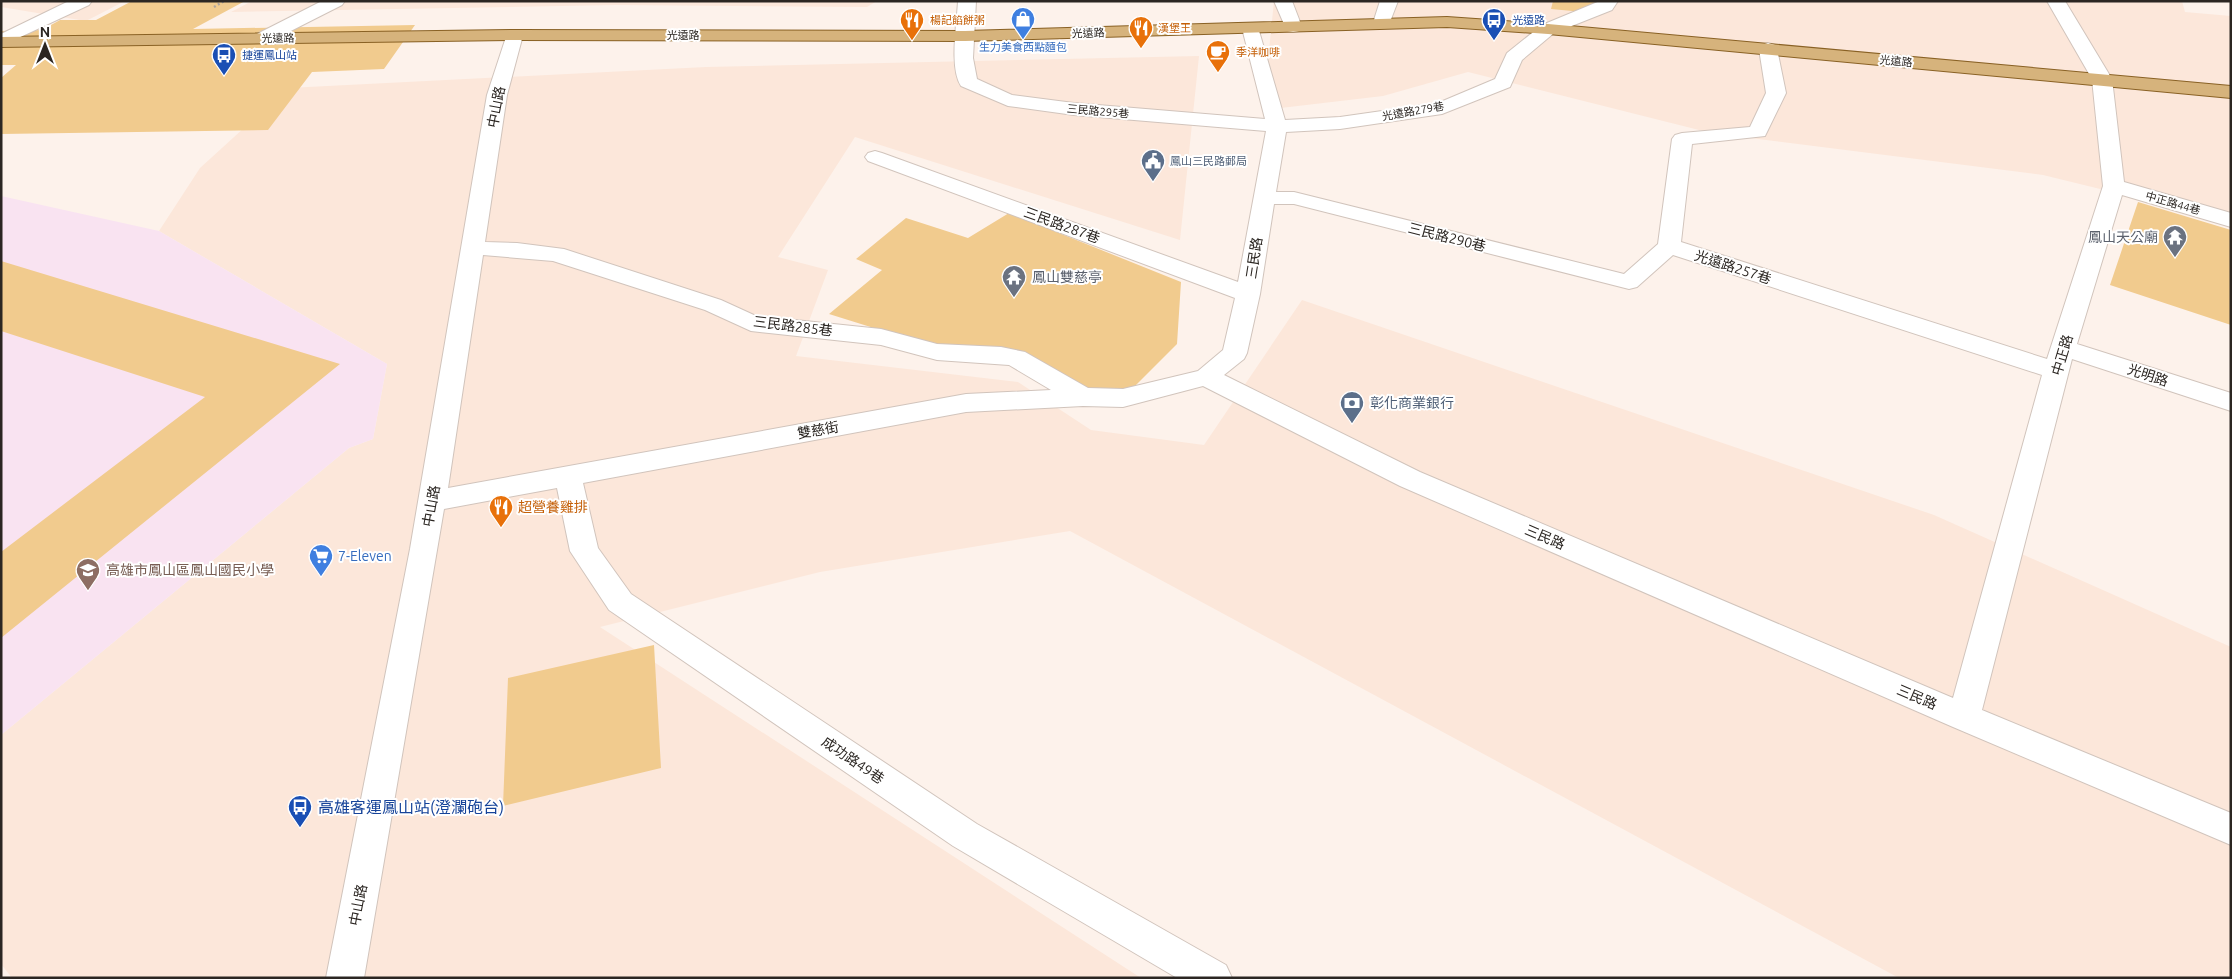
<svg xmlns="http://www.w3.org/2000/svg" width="2232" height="979" font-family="Ubuntu,'Noto Sans TC',sans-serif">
	<rect width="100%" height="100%" fill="#fdf2eb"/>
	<path fill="#fce7da" d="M1,1H125L86,21L1,7Z
		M252,1H877L867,7L616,5L231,12Z
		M1274,1H2182L2185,12L2231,16V221L2043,175L1711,133L1468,72L1383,96L1263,110Z
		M1199,56L1180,240L855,137L778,257L828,270L796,356L1018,382L1091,430L1204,445L1302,300L1934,515L2231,647V978H1899L1070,531L820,572L600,627L1141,978H12L1,964V735L349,448L373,439L387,364L159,231L200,168L288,88L706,67Z"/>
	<path fill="#f9e3f1" d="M1,196L159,231L387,364L373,439L349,448L1,735Z"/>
	<path fill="#f1cb8e" d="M132,1H245L193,29L415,25L384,69L312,72L268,130L1,134V78L16,65H1V31L42,30L60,20H96Z
		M1553,1H1615L1614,8L1594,13L1551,9Z
		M2138,202L2231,230V325L2110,285Z
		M1009,213L1181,282L1177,344L1123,398L1072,391L1019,351L957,354L829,314L882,270L856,259L906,218L968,238Z
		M1,261L340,364L1,638V552L205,397L1,331Z
		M654,645L661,768L503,806L508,678Z"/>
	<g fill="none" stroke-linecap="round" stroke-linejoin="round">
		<g stroke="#d1c4bc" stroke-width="2">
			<path id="minor" d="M69,1H92L89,5L1,46V34Z
				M322,1H345L342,5L269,42L263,43L257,42L254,38L257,34Z
				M958,1H976L973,58L977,79L1012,95L1074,103L1265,119L1242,28L1245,24L1251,23L1257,24L1285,120L1340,117L1438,103L1495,79L1507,53L1542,25L1600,1H1618L1612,10L1554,33L1522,60L1510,87L1442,114L1340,129L1286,132L1276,192H1294L1624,274L1658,244L1672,139L1675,135L1682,133L1750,127L1766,93L1759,49L1761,45L1768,43L1775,45L1777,49L1786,93L1765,136L1692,144L1681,242L2047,359L2103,186L2092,79L2047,1H2065L2112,79L2124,182L2231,213V227L2122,195L2077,344L2231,393V411L2072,359L1982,710L2231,813V845L1953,727L1400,486L1203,386L1123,407L1083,406L966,412L583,483L598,548L631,594L977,824L1226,965L1232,978H1177L953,846L609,610L570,551L557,488L444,509L364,978H326L410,549L487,95L508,31L514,30L520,31L523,35L507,95L485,242L517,243L564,249L721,300L756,316L881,329L937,344L1001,347L1025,352L1088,388L1123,389L1198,371L1223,350L1235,298L868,161L865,157L868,153L875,151L882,153L1238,282L1266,131L1074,115L1008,106L961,86C949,68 957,23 958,1ZM1274,204H1294L1629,289L1637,287L1673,255L2042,375L1953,698L1420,472L1224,375L1244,359L1247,353L1260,294ZM483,255L553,261L705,310L751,331L881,345L937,360L1009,365L1051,390L966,394L448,488Z
				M1274,1H1292L1302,27L1299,31L1293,32L1287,31Z
				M1380,1H1398L1388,27L1382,28L1376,27L1373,23Z"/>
		</g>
		<g stroke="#896124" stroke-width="2">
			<path id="major" d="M1447,17L1548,24L2231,86V98L1548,34L1447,27L965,41L514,40L1,47V37L514,30L965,31Z"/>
		</g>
		<path stroke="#ada49e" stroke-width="2.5" stroke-dasharray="2 2.5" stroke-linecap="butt" d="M214,7L224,1"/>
		<use href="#minor" fill="#fff" fill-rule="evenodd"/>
		<use href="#major" fill="#d6b37c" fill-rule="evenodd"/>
	</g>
	<defs>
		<g id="shop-pin" transform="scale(1.25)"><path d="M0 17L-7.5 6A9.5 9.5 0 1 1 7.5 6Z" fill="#3f7fe0" stroke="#fff"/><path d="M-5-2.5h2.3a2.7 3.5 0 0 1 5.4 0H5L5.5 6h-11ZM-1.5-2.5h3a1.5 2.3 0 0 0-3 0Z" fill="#fff"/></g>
		<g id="restaurant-pin" transform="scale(1.25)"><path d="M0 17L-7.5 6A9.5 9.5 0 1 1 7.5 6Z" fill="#e8710a" stroke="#fff"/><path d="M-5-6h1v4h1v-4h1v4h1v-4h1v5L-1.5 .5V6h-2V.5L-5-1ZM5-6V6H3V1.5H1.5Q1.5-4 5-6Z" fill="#fff"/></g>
		<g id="bus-pin" transform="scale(1.25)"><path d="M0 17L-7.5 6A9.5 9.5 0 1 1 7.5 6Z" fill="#1a4fb4" stroke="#fff"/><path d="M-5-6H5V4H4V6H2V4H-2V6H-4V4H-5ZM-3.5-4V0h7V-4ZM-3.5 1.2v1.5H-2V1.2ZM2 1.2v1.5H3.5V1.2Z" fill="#fff"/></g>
		<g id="cafe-pin" transform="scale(1.25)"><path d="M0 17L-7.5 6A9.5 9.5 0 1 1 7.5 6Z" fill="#e8710a" stroke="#fff"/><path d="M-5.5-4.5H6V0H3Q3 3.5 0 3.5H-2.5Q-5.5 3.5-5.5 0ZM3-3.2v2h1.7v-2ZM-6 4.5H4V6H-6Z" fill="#fff"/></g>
		<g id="civic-pin" transform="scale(1.25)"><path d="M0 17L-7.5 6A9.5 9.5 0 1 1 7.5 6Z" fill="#5c6f8a" stroke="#fff"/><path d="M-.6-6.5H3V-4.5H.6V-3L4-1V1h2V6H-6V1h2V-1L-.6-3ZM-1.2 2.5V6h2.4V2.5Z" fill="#fff"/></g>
		<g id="temple-pin" transform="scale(1.25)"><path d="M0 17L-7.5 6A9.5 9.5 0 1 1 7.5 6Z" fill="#6b7280" stroke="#fff"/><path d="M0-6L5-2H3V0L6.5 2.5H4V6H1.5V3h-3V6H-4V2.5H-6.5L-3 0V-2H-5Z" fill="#fff"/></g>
		<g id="bank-pin" transform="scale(1.25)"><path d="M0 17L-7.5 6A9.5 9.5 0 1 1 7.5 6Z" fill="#5c6f8a" stroke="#fff"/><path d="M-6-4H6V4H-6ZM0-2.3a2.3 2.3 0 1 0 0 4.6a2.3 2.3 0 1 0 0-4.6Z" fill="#fff"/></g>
		<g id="supermarket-pin" transform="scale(1.25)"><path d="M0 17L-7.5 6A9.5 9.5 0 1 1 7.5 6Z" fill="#3f7fe0" stroke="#fff"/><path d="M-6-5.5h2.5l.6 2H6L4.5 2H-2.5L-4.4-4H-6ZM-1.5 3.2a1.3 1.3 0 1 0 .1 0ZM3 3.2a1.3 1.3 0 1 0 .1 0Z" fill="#fff"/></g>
		<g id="school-pin" transform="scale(1.25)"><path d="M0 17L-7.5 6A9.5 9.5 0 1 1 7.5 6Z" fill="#8d6e63" stroke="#fff"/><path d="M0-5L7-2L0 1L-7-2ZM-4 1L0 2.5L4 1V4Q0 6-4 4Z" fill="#fff"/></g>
	</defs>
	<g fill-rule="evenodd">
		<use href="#shop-pin" x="1023" y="19"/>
		<use href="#restaurant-pin" x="912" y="20"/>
		<use href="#bus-pin" x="1494" y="20"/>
		<use href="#restaurant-pin" x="1141" y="28"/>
		<use href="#cafe-pin" x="1218" y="52"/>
		<use href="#bus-pin" x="224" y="55"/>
		<use href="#civic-pin" x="1153" y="161"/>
		<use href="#temple-pin" x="2175" y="237"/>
		<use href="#temple-pin" x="1014" y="277"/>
		<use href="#bank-pin" x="1352" y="403"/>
		<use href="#restaurant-pin" x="501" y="507"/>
		<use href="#supermarket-pin" x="321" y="556"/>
		<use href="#school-pin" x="88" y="570"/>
		<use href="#bus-pin" x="300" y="807"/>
	</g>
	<g text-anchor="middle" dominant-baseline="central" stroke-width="4" stroke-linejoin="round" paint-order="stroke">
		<g font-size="11" fill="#c56008" stroke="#fff" text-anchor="start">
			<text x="930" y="20">楊記餡餅粥</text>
			<text x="1158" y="28">漢堡王</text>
			<text x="1236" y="52">季洋咖啡</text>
		</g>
		<g font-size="11" fill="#164399" stroke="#fff" text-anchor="start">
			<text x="1512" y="20">光遠路</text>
			<text x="242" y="55">捷運鳳山站</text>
		</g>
		<g font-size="11" fill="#2b2622" stroke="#fff">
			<text transform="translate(1088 33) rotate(-2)">光遠路</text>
			<text x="683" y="35">光遠路</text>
			<text transform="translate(278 38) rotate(-1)">光遠路</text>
			<text transform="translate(1896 61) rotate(5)">光遠路</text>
			<text transform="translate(1098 111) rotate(5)">三民路295巷</text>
			<text transform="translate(1413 111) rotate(-10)">光遠路279巷</text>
			<text transform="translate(2173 203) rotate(16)">中正路44巷</text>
		</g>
		<g font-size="11" fill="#366cbe" stroke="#fff">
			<text x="1023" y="47">生力美食西點麵包</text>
		</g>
		<g font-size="11" fill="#4e5e75" stroke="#fff" text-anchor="start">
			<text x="1170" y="161">鳳山三民路郵局</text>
		</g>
		<g font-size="14" fill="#2b2622" stroke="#fff">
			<text transform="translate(496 107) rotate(-79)">中山路</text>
			<text transform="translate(1062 225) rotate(20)">三民路287巷</text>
			<text transform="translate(1447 237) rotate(14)">三民路290巷</text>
			<text transform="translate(1254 258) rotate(-81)">三民路</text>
			<text transform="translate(1733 267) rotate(18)">光遠路257巷</text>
			<text transform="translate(793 326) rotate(7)">三民路285巷</text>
			<text transform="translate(2062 355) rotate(-73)">中正路</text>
			<text transform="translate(2148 375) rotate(18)">光明路</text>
			<text transform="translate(818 430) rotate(-10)">雙慈街</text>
			<text transform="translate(431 506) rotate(-80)">中山路</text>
			<text transform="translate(1545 537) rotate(23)">三民路</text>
			<text transform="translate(1917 697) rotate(23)">三民路</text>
			<text transform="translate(853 760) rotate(34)">成功路49巷</text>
			<text transform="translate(358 905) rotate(-79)">中山路</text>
		</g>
		<g font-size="14" fill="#5b616d" stroke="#fff" text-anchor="end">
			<text x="2158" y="237">鳳山天公廟</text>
			<text x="1032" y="277" text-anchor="start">鳳山雙慈亭</text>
		</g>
		<g font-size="14" fill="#4e5e75" stroke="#fff" text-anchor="start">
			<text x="1370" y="403">彰化商業銀行</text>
		</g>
		<g font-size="14" fill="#c56008" stroke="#fff" text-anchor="start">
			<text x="518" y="507">超營養雞排</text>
		</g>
		<g font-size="14" fill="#366cbe" stroke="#fff" text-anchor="start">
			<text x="338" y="556">7-Eleven</text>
		</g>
		<g font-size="14" fill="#785e54" stroke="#fff" text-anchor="start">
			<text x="106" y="570">高雄市鳳山區鳳山國民小學</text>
		</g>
		<g font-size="16" fill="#164399" stroke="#fff" text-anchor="start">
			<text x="318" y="807">高雄客運鳳山站(澄瀾砲台)</text>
		</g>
	</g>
	<rect width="2232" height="979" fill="none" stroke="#2b2622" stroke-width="5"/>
	<g transform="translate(45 45)" stroke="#ffffff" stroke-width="4" paint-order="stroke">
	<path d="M0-4L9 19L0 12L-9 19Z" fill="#2b2622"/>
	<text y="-8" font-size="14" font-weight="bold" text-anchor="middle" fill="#2b2622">N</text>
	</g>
</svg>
